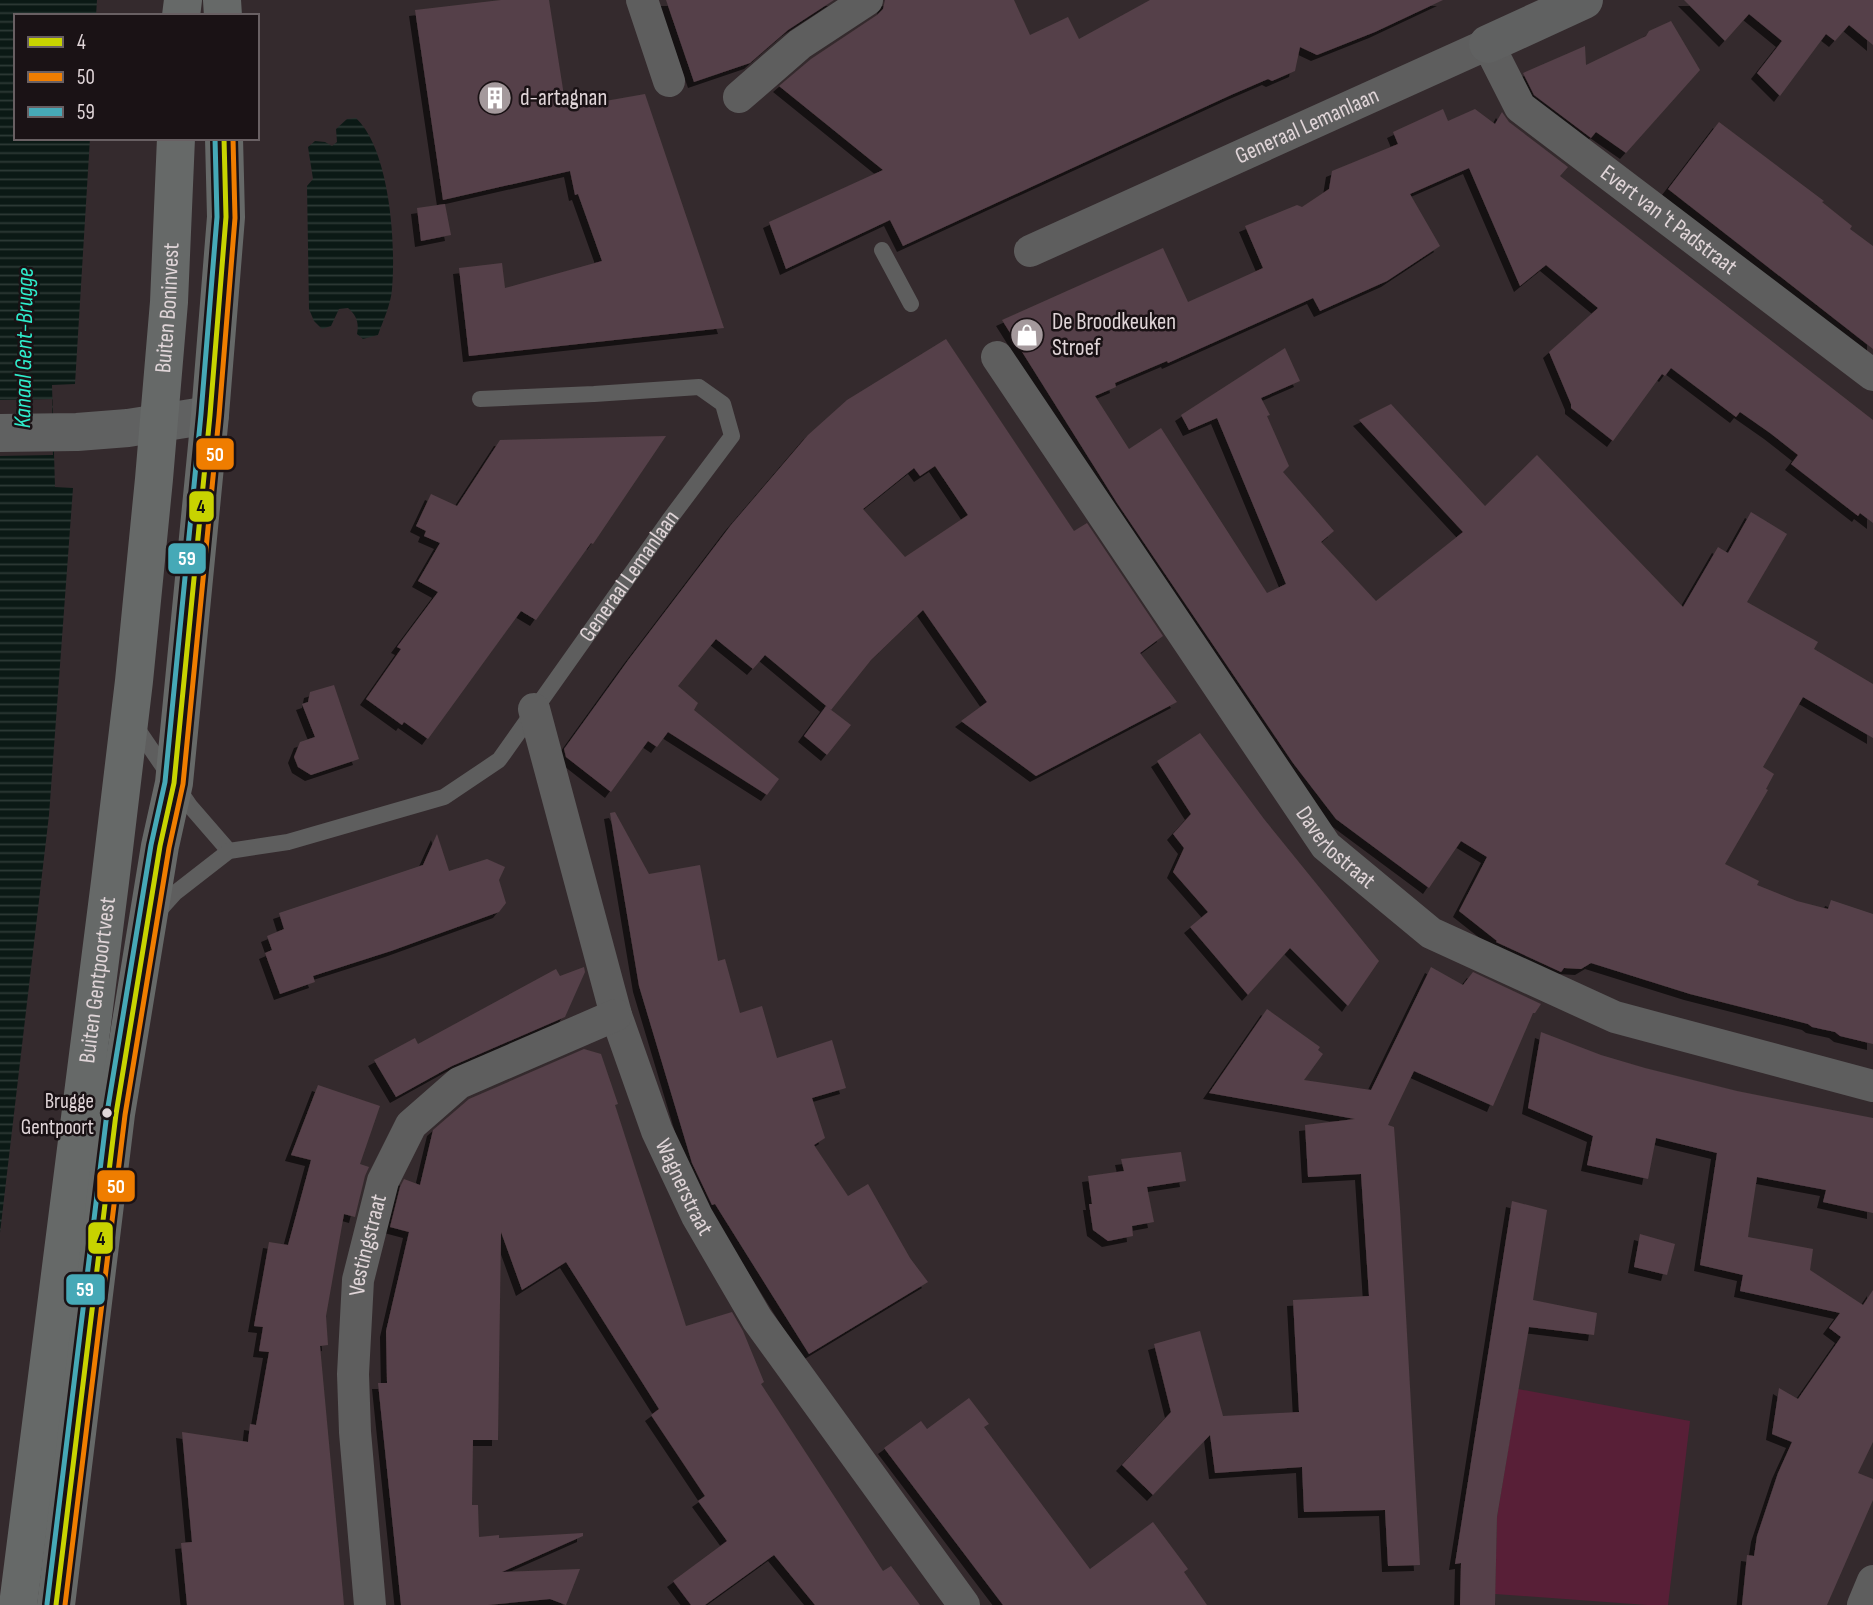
<svg xmlns="http://www.w3.org/2000/svg" width="1873" height="1605" font-family="'Sofia Sans Condensed',sans-serif">
	<defs>
		<pattern id="water-rules" width="6" height="5" patternUnits="userSpaceOnUse" patternTransform="scale(1.75)"><rect width="6" height="5" fill="#0b1915"/><path d="M0 2.5h6" fill="none" stroke="#2e3a36"/></pattern>
		<filter id="shadow"><feDropShadow dx="-6" dy="6" stdDeviation="0" flood-color="#0009"/></filter>
	</defs>
	<rect width="100%" height="100%" fill="#342a2d"/>
	<path fill="#581f37" d="M1518,1389L1690,1421L1668,1605H1647L1495,1594L1497,1517Z"/>
	<path fill="url(#water-rules)" d="M0,0H97L96,16H16V138H90L75,384L52,385L55,487L73,488L49,815L0,1233Z
		M356,118C390,150 396,244 392,289C391,304 383,321 378,335L363,339L357,334C359,323 357,316 348,308L339,309L331,326L322,329L314,321L309,309L307,186L313,179L308,147L315,141L325,142L332,146L337,142L336,129L347,119Z"/>
	<path fill="#342a2d" d="M52,399L53,455L0,456V400Z"/>
	<path fill="#554048" fill-rule="evenodd" filter="url(#shadow)" d="M501,0H549L565,102L594,103L645,94L724,328L469,356L459,268L502,263L505,288L602,261L578,194L575,195L570,171L443,200L415,10Z
		M666,0H834L788,30L750,63L694,82Z
		M885,0H1014L1030,35L1068,17L1079,39L1150,0H1443L1375,32L1317,55L1300,47L1295,71L1272,81L1268,79L1231,95L903,246L890,220L786,269L769,222L883,170L779,86L811,59L877,15L883,9Z
		M1684,0H1873V45L1849,25L1835,41L1826,34L1780,96L1757,73L1782,41L1749,14L1725,41Z
		M1671,21L1700,70L1626,153L1596,132L1591,138L1534,95L1523,73L1585,46L1586,65L1646,36L1649,31Z
		M1443,109L1448,121L1475,109L1495,124L1502,112L1509,122L1568,167L1560,176L1873,420V523L1860,513L1858,516L1791,464L1798,455L1770,433L1740,412L1736,417L1671,368L1665,376L1662,374L1613,441L1571,408V404L1549,352L1598,308L1546,265L1520,286L1469,168L1410,194L1440,246L1387,281L1320,311L1313,298L1168,363L1167,361L1115,383L1116,387L1095,396L1129,449L1161,428L1267,593L1286,584L1217,418L1189,430L1181,415L1285,348L1300,381L1261,398L1270,415L1267,416L1289,466L1283,472L1334,531L1321,542L1376,601L1463,532L1359,420L1391,404L1485,506L1537,455L1683,607L1718,547L1728,553L1751,512L1787,534L1747,602L1818,642L1814,649L1873,684V738L1803,697L1763,767L1774,774L1766,789L1768,790L1725,864L1759,881L1757,885L1797,901L1828,909L1831,900L1873,914V1044L1840,1036L1835,1032L1812,1027L1808,1024L1690,994L1591,963L1581,969L1564,968L1561,972L1496,942L1497,941L1459,911L1487,857L1461,841L1429,888L1336,819L1293,763L1117,503L1002,320L1163,248L1188,302L1263,268L1245,226L1297,205L1302,207L1329,189L1332,171L1398,144L1393,132Z
		M1719,122L1824,201L1822,202L1852,226L1850,229L1873,246V349L1668,189Z
		M445,204L451,235L421,241L417,208Z
		M946,339L1074,531L1087,523L1163,636L1140,653L1177,702L1036,776L961,721L987,702L923,610L871,660L831,710L765,655L753,669L716,639L678,686L698,703L694,710L779,779L767,795L668,732L657,747L648,741L611,792L566,757L564,749L629,659L731,525L808,435L847,400ZM935,466L968,515L905,557L863,509L914,468L920,476Z
		M666,436L593,544L591,543L536,620L521,611L428,739L404,722L402,725L366,699L401,649L397,647L438,592L418,581L440,543L424,536L426,531L416,526L431,494L457,506L500,440Z
		M334,685L359,759L311,775L298,767L294,757L300,742L315,737L302,704L308,702L310,692Z
		M826,706L851,725L827,755L804,736Z
		M1200,733L1264,819L1379,961L1348,1006L1290,948L1248,995L1190,927L1208,912L1173,872L1184,848L1173,834L1191,814L1157,761Z
		M615,812L649,874L700,865L718,961L725,959L740,1013L762,1006L777,1058L832,1040L846,1088L812,1098L825,1138L814,1145L848,1196L868,1184L910,1258L928,1282L809,1354L715,1204L712,1205L692,1163L639,986L610,813Z
		M437,834L449,871L487,859L505,867L499,880L506,903L499,912L391,951L313,976L315,982L280,994L265,953L272,950L267,936L284,929L279,913L423,865Z
		M584,967L585,972L565,1017L452,1066L396,1097L374,1060L415,1038L418,1044L556,969L560,976Z
		M1431,967L1463,985L1473,972L1541,1004L1535,1013H1533L1493,1106L1414,1071L1388,1125L1394,1127L1400,1209L1420,1565L1388,1566L1385,1510L1304,1512L1302,1467L1215,1473L1210,1435L1153,1495L1122,1465L1171,1412L1154,1344L1200,1331L1223,1416L1299,1412L1293,1300L1369,1296L1361,1174L1308,1177L1305,1125L1355,1119L1209,1093L1267,1009L1320,1047L1318,1050L1323,1054L1304,1080L1371,1090Z
		M1541,1032L1601,1055L1645,1068L1737,1091L1873,1118V1213L1823,1202L1826,1190L1757,1177L1748,1237L1813,1249L1810,1270L1863,1305L1873,1290V1442L1858,1473L1873,1479V1500L1827,1605H1742L1747,1555L1754,1556L1757,1536L1778,1473L1792,1442L1772,1434L1779,1388L1798,1399L1841,1337L1829,1328L1840,1313L1740,1291L1743,1275L1700,1265L1717,1153L1656,1138L1648,1179L1587,1165L1593,1136L1528,1108Z
		M584,1049L601,1054L618,1104L615,1105L686,1326L732,1312L743,1331L764,1382L761,1384L883,1571L891,1566L920,1605H815L774,1555L705,1605H691L673,1581L727,1541L698,1501L705,1496L651,1415L659,1409L566,1262L522,1290L501,1232L498,1440H473L472,1505H478L479,1537L499,1535V1538L583,1533V1536L502,1572L580,1569L566,1605L550,1599L488,1605H401L378,1383H387L386,1331L409,1232L390,1227L400,1187L404,1179L420,1185L433,1130L469,1099Z
		M318,1085L380,1106L360,1164L369,1167L365,1176L355,1217L344,1214L326,1316L328,1345L320,1346L344,1605H187L181,1543L192,1542L182,1432L248,1442L250,1424L256,1425L269,1352L259,1351L263,1327L254,1326L269,1242L288,1245L311,1160L291,1155Z
		M1181,1152L1186,1181L1147,1187L1154,1222L1132,1226L1133,1236L1108,1241L1093,1230L1089,1204H1092L1088,1176L1124,1171L1121,1159Z
		M1512,1201L1547,1210L1533,1300L1597,1313L1594,1335L1529,1327L1497,1517L1495,1605H1460L1461,1563L1455,1564Z
		M1640,1234L1675,1244L1667,1275L1634,1267Z
		M969,1398L989,1424L984,1427L1090,1569L1153,1522L1188,1569L1184,1572L1207,1605H1003L884,1448L921,1421L927,1429Z"/>
	<g fill="none" stroke-linecap="round" stroke-linejoin="round">
		<g stroke="#5e5e5e" stroke-width="16">
			<path d="M882,250L911,304"/>
			<path d="M134,724L190,806L229,851"/>
			<path id="s1" d="M157,913L175,893L229,851L288,842L444,797L499,760L669,520L732,436L723,404L699,387L594,394L480,399"/>
		</g>
		<g stroke="#5e5e5e" stroke-width="32">
			<path d="M642,0L669,81"/>
			<path d="M739,97L800,44L867,0"/>
			<path id="s2" d="M1030,251L1488,44L1520,107L1873,375"/>
			<path id="s3" d="M997,357L1326,846L1431,933L1615,1017L1873,1086"/>
			<path id="s4" d="M534,709L616,1015L657,1131L697,1216L757,1319L964,1605"/>
			<path id="s5" d="M370,1605L355,1432L353,1374L358,1280L383,1181L411,1125L459,1083L616,1015"/>
			<path d="M1863,1605L1873,1581"/>
		</g>
		<path stroke="#606161" stroke-width="38" d="M1488,44L1584,0
			M0,433L77,432L128,428L210,415"/>
		<g stroke="#666968" stroke-width="38">
			<path d="M222,0L223,16"/>
			<path d="M181,16L183,0"/>
			<path id="s6" d="M18,1605L110,882L134,681L154,479L169,302L176,138"/>
			<path d="M56,1605L116,1114L160,846L174,783L210,415L226,217L224,138"/>
		</g>
		<g stroke="#1a1215" stroke-width="10">
			<path id="bus-1" d="M56,1605L116,1114L160,846L174,783L210,415L226,217L224,138"/>
		</g>
		<g stroke="#1a1215" stroke-width="10">
			<path id="bus-2" d="M65,1605L125,1115L169,848L183,784L219,416L235,218L233,138"/>
		</g>
		<g stroke="#1a1215" stroke-width="10">
			<path id="bus-3" d="M47,1604L107,1113L151,845L165,782L201,414L217,217L215,138"/>
		</g>
		<use href="#bus-1" stroke="#c8d300" stroke-width="5"/>
		<use href="#bus-2" stroke="#ef7d00" stroke-width="5"/>
		<use href="#bus-3" stroke="#46a9b7" stroke-width="5"/>
	</g>
	<defs>
		<g id="building-disc" transform="scale(1.75)"><circle r="9.5" fill="#a4999c" stroke="#1a1215"/><path d="M-4-6H4V6H1V3H-1V6H-4ZM-2.5-4.3h1.7v1.8h-1.7ZM.8-4.3h1.7v1.8H.8ZM-2.5-1h1.7V.8h-1.7ZM.8-1h1.7V.8H.8Z" fill="#fff"/></g>
		<g id="shop-disc" transform="scale(1.75)"><circle r="9.5" fill="#a4999c" stroke="#1a1215"/><path d="M-5-2.5h2.3a2.7 3.5 0 0 1 5.4 0H5L5.5 6h-11ZM-1.5-2.5h3a1.5 2.3 0 0 0-3 0Z" fill="#fff"/></g>
	</defs>
	<g fill-rule="evenodd">
		<use href="#building-disc" x="495" y="98"/>
		<use href="#shop-disc" x="1027" y="335"/>
	</g>
	<circle fill="#e0d5d8" stroke="#1a1215" stroke-width="2.5" cx="107" cy="1113" r="6"/>
	<g text-anchor="middle" dominant-baseline="central" stroke-width="5" stroke-linejoin="round" paint-order="stroke">
		<g font-size="21" fill="#e0d5d8" stroke="#1a1215" text-anchor="end">
			<text x="94" y="1101">Brugge<tspan x="94" dy="26">Gentpoort</tspan></text>
		</g>
		<g font-size="23" fill="#e0d5d8" stroke="#1a1215" text-anchor="start">
			<text x="520" y="98">d-artagnan</text>
			<text x="1052" y="322">De Broodkeuken<tspan x="1052" dy="26">Stroef</tspan></text>
		</g>
		<g font-size="23" fill="#e0d5d8" stroke="#1a1215">
			<text stroke="none"><textPath href="#s2" startOffset="304">Generaal Lemanlaan</textPath></text>
			<text stroke="none"><textPath href="#s2" startOffset="760">Evert van 't Padstraat</textPath></text>
			<text stroke="none"><textPath href="#s6" startOffset="1306">Buiten Boninvest</textPath></text>
			<text stroke="none"><textPath href="#s1" startOffset="609">Generaal Lemanlaan</textPath></text>
			<text stroke="none"><textPath href="#s3" startOffset="597">Daverlostraat</textPath></text>
			<text stroke="none"><textPath href="#s6" startOffset="630">Buiten Gentpoortvest</textPath></text>
			<text stroke="none"><textPath href="#s4" startOffset="502">Wagnerstraat</textPath></text>
			<text stroke="none"><textPath href="#s5" startOffset="362">Vestingstraat</textPath></text>
		</g>
		<g font-size="24" font-style="italic" fill="#2feccb" stroke="#1a1215">
			<text transform="translate(24 348) rotate(-89)">Kanaal Gent-Brugge</text>
		</g>
	</g>
	<g stroke="#1a1215" stroke-width="2.5">
		<rect x="195" y="437" width="40" height="34" rx="7" fill="#ef7d00"/>
		<rect x="188" y="490" width="27" height="33" rx="7" fill="#c8d300"/>
		<rect x="167" y="542" width="40" height="33" rx="7" fill="#46a9b7"/>
		<rect x="96" y="1169" width="40" height="34" rx="7" fill="#ef7d00"/>
		<rect x="87" y="1221" width="27" height="34" rx="7" fill="#c8d300"/>
		<rect x="65" y="1273" width="41" height="33" rx="7" fill="#46a9b7"/>
	</g>
	<g font-size="19" text-anchor="middle" font-weight="bold" fill="#fff">
		<text x="215" y="461">50</text>
		<text x="187" y="565">59</text>
		<text x="116" y="1193">50</text>
		<text x="85" y="1296">59</text>
	</g>
	<g font-size="19" text-anchor="middle" font-weight="bold" fill="#111">
		<text x="201" y="513">4</text>
		<text x="101" y="1245">4</text>
	</g>
	<rect x="14" y="14" width="245" height="126" fill="#1a1215" stroke="#696063" stroke-width="2"/>
	<rect x="28" y="37" width="35" height="10" fill="#c8d300" stroke="#696063" stroke-width="2"/>
	<text x="77" y="49" font-size="21" fill="#e0d5d8">4</text>
	<rect x="28" y="72" width="35" height="10" fill="#ef7d00" stroke="#696063" stroke-width="2"/>
	<text x="77" y="84" font-size="21" fill="#e0d5d8">50</text>
	<rect x="28" y="107" width="35" height="10" fill="#46a9b7" stroke="#696063" stroke-width="2"/>
	<text x="77" y="119" font-size="21" fill="#e0d5d8">59</text>
</svg>
